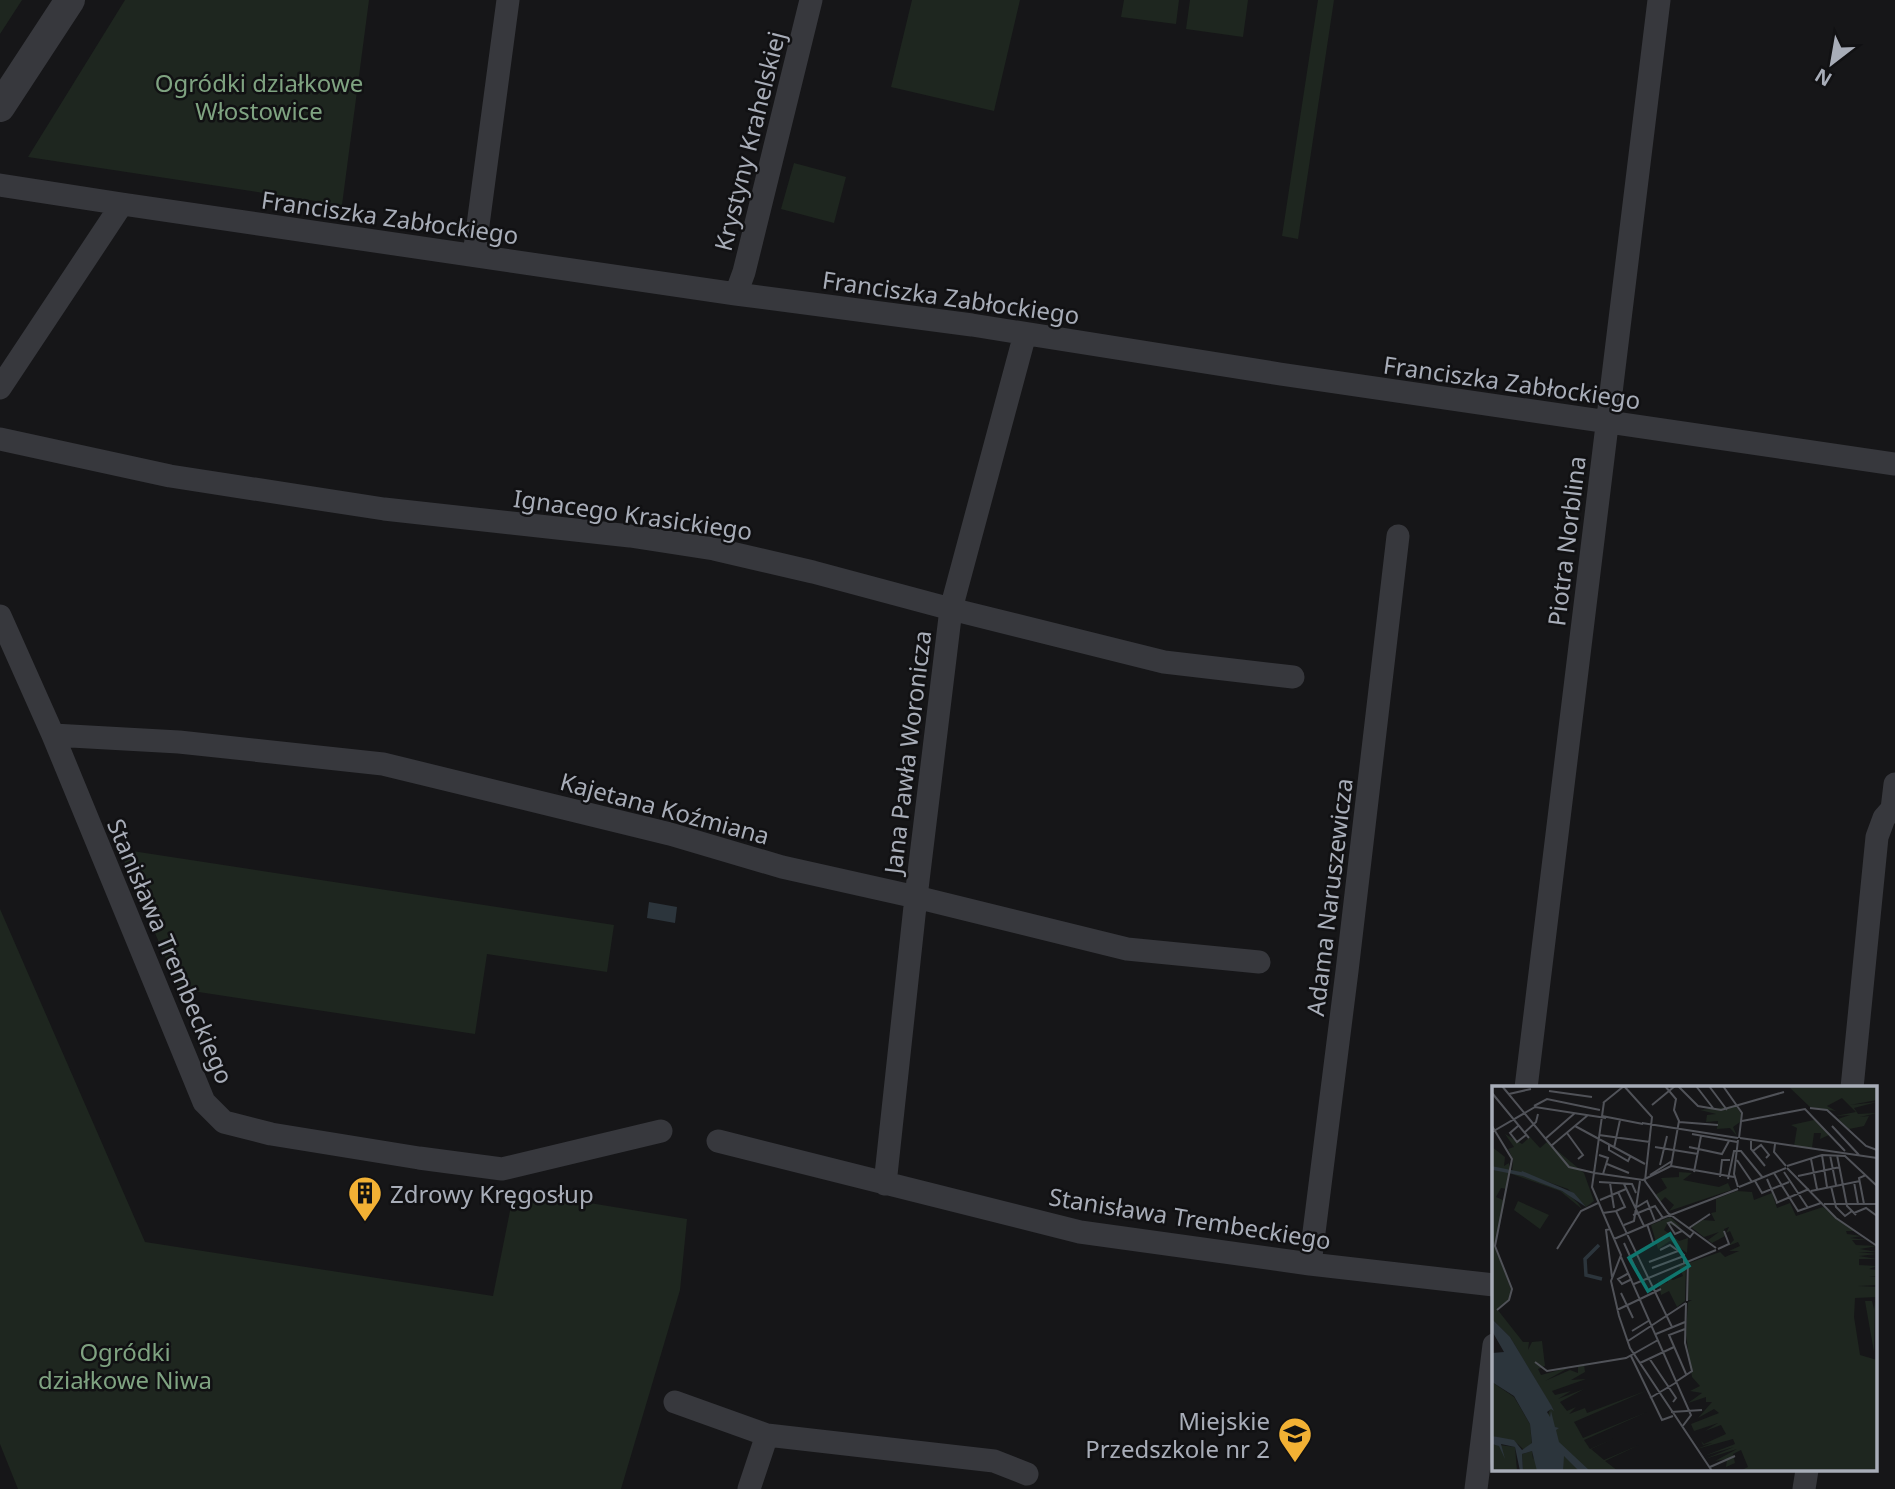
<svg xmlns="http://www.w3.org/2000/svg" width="1895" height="1489" font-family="'Noto Sans',sans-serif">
	<rect width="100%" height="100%" fill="#161618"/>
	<path fill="#1e261f" d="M0,0H22L0,34Z
		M125,0H369L342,205L28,157Z
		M912,0H1020L994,111L891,87Z
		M1124,0H1179L1176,24L1121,17Z
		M1190,0H1248L1243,37L1186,29Z
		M1318,0H1334L1298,239L1282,236Z
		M794,163L846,177L834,223L781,209Z
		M119,849L614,925L607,972L487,954L475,1034L179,989Z
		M0,909L145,1242L493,1296L513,1196L535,1194L687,1219L680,1290L621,1489H18L0,1444Z"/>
	<path fill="#2c353c" d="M649,902L677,907L675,923L647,918Z"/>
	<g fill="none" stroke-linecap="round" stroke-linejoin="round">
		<path stroke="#37383d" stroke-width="23" d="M0,185L122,204L736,294L972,325L1280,374L1895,464
			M474,255L508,0
			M736,294L744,272L811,0
			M0,388L122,204
			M0,439L170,476L384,509L630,536L714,549L813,572L951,609L1164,662L1293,677
			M0,616L53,735L204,1102L224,1122L271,1134L419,1158L502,1169L661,1131
			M53,735L179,742L383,764L670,834L782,867L916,897L1127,949L1259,962
			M1526,1088L1659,0
			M1852,1088L1877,837L1884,818L1892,809L1895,784
			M718,1141L1080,1232L1310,1264L1494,1285
			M885,1184L916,897L951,609L1025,334
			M1310,1264L1347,971L1398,536
			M675,1402L767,1435L994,1461L1027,1474
			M749,1489L767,1435
			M1476,1489L1494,1345
			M1804,1489L1807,1470"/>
		<path stroke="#37383d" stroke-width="30" d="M0,107L70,0"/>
	</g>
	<defs>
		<g id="building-pin" transform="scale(1.75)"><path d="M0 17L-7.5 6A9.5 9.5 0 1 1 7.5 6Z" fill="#f2b134" stroke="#111113"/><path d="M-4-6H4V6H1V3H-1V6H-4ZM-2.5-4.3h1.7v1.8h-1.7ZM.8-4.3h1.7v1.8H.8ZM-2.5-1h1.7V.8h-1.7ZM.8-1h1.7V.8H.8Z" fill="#111"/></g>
		<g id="school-pin" transform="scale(1.75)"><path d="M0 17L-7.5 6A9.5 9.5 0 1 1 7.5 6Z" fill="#f2b134" stroke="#111113"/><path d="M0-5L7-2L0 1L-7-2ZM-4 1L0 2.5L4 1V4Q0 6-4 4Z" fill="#111"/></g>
	</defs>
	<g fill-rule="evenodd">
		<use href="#building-pin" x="365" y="1193"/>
		<use href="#school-pin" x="1295" y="1434"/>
	</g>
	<g text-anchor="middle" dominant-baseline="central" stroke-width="5" stroke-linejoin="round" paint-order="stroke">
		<g font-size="24" fill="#7fa381" stroke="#111113">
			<text x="259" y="82">Ogródki działkowe<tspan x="259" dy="28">Włostowice</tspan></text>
			<text x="125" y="1351">Ogródki<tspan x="125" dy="28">działkowe Niwa</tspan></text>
		</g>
		<g font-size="24" fill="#a8adb8" stroke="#111113">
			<text transform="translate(749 141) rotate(-76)">Krystyny Krahelskiej</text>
			<text transform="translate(390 217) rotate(8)">Franciszka Zabłockiego</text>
			<text transform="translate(951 297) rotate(8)">Franciszka Zabłockiego</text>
			<text transform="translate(1512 382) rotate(8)">Franciszka Zabłockiego</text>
			<text transform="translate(633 514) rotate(8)">Ignacego Krasickiego</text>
			<text transform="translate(1566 541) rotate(-83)">Piotra Norblina</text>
			<text transform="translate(907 752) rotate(-83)">Jana Pawła Woronicza</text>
			<text transform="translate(665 808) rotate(15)">Kajetana Koźmiana</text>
			<text transform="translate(1329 897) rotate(-83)">Adama Naruszewicza</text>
			<text transform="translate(171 951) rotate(67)">Stanisława Trembeckiego</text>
			<text transform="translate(1190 1218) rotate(9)">Stanisława Trembeckiego</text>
		</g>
		<g font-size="24" fill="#a8adb8" stroke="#111113" text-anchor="start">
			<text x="390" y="1193">Zdrowy Kręgosłup</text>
			<text x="1270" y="1420" text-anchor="end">Miejskie<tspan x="1270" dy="28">Przedszkole nr 2</tspan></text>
		</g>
	</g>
	<g transform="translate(1492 1086)">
		<rect width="385" height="385" fill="#161618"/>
		<path d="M296,0H385V14L358,19L385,16L362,22L366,28L385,27L368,31L377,30L372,40L357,43L346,33L358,29L343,30L364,26L350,12L335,20L344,25L318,21ZM244,20L249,28L248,36L241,41L245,50L238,42L225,43L226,35L214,36L215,29L224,28L208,24ZM322,34L337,49L328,53L329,47H322L320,62L302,60L305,42L299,39ZM13,48L30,58L38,51L48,62L55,56L92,87L102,115L94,121L76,103L28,86L76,108L86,117L90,123L68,105L20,88L21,73L16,63L22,61ZM0,61L13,71L12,80L17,77V84H8L17,86L15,103L9,102L4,111L13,115L3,161L19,203L17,214L5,223L31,256H37L36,264L40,256L50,255L53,280L46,283L49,289L78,281L53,295L78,284L86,287V280L92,278L93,286L79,294L94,293L60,305L63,309L79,305L66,313L92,303L68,316L75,325L84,321L77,328L93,322L95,327L156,304L82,336L85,341L143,316L85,341L91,352L155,326L92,354L98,363L123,352L99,363L112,374L147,359L113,375L126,385H31L30,368L40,365L41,373L59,320L18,251L0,233ZM187,86L200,87L191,94L227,101L236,97L239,104L177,125L182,119L173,111L168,116L163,109L175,102L169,92L187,91ZM245,105L260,106L262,114L280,107L285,122L298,117L304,130L331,121L362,145H354L355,148L370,150L358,152L375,154H360L364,159L385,160L368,163L385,166H366L385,168L367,170L385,173H367V179L385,180L377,183L385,184V190L377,191H385V199L366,200L385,201V211L363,212L362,231L368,269L385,274V385H248L256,381L249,364L241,368L243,377L234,381L235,373L223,375L245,363L213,373L242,361L212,370L243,358L241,353L205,363L220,357L211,359L209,355L212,358L234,348L229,339L213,345L226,337L202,345L199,338L227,327L222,323L206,332L220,316H214V311L196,317L210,307L198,305L208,300L200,291L194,249L196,216L200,214H196L197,177L228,166L233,171L247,165H237L248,160L246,156L236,160L242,154L238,145L234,147L237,141L232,143L233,150L220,157L216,154L227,146L212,151L199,141L211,134L223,135L219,127L224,126V113ZM26,115L57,129L48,143L22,124ZM178,131L189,141L175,138L172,144L187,155L196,152L195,167L178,155L166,163L159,139ZM194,177L193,215L185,221L177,205L169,209L166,192L169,199L176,196L174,191L181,194L191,190L187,180ZM373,215H380L382,223L383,215L382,266ZM0,296L22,311L38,338L40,360L33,365L26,358L0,350ZM0,358L23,361L25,385H2Z" fill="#1e261f"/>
		<path d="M30,85L82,107L94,121L70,105L28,89ZM0,233L18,251L59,319L62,325L59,323L55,326L58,331L59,325L63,341L67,342L64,344L67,356L98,385H87L72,370L71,385H45L40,365L30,368L31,385H28L23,361L9,358L13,373L7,360L0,358V350L22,354L30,364L40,357L38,338L22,310L0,296V267L12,266L0,245Z" fill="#2c353c"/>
		<path fill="none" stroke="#2c353c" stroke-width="3.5" d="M0,82L30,88M107,159L93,173L94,189L110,193"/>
		<path fill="none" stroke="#505258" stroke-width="2" d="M10,0L77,81L103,87M132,0L160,31L153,95L176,127L224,162M173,0L184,13L182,24L187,35L179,80M186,0L206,20L229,24L292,6M204,0L221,22M217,0L235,24M231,0L250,27L247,52M57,5L100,11M0,7L37,52M17,8L39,3M112,16L100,101L129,169L119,195L127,230L138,262L220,385M111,17L132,0M160,19L183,0M42,20L55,13L108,24M318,22L335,24L374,60L385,64M110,30L151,38M250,35L313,23L353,65M187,36L226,39M150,37L246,52M0,40L20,73L3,160L20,203L17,214L5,224M26,40L18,47L25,56L34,49M83,40L153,78M340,40L367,69M0,46L43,21L114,32M32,47L44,36L46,28M75,47L91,69L86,73M200,48L245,56M107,49L158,56M248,52L385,72M53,53L83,27M259,55V63L273,80M283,58L282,66L294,80M117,59V64L136,75L138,71M59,60L96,29M163,61L206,68M197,61L230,68L237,55M122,62L128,34M261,65L269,59L277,69L274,72M107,69L116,72L111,88M330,69L335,101M338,69L344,99M345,69L355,120L364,129M319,73L325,103M245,74L260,96M115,78L137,87M168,79L175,50M179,80L242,91M295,80L330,69L353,70L385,100M295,82L344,132L385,160M202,86L209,50M292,86L316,122M103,87L151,94L179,80M282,87L306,125L329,117M158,89L180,75M306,90L348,81M228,91L230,74H238M236,93L242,65H249L271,92M275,93L285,116M263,95L270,107L297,96M107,96L140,98L144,107M362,96L366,118M118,97L122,122M132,98L152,140M339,100L344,121L353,130L360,125M246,101L242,88L246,54M247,101L294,82M319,105L368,95M108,114L134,103M284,117L317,103M332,118H385M372,118L367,92L374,89M145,121L155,115L163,135M124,125L133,121L126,106M111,127L124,125L180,241M362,127L374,122L385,130M141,129L163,120L171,132M168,133L246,103M155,138L162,159M132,139L142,135L148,95M197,142L218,128M118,143L114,144L120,191M190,145L183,148L176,137L179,136L198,151L202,146M122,153L169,133M132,157L147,190M65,163L89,125L106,117M226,163L237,158L232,145M168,164L178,159L192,169V177M129,171L199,329L190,341M157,176L186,165M160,182L192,170M137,187L126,193L130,198L140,193M142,198L224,164M129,207L141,232M195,215L196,176M125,224L169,203M193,243L177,249L194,288M140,245L158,234M164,248L193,236M136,255L194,217M139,270L170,334L181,330M157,272L184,312L181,316M43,276L55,285L134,272L166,254M148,277L182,261M185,295L200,285L193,257L194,217M158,312L185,296M179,326L210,324M218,381L243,370"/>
		<path fill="#0f766e" fill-opacity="0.15" stroke="#0f766e" stroke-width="3.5" d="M178,148L197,180L156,205L137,172Z"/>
		<rect width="385" height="385" fill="none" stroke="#a8adb8" stroke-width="3.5"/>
	</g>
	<g transform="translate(1832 63) rotate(211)" stroke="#111113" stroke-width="5" paint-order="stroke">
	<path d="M0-5L12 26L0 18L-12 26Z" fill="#a8adb8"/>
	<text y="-10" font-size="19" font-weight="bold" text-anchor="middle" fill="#a8adb8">N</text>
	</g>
</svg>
